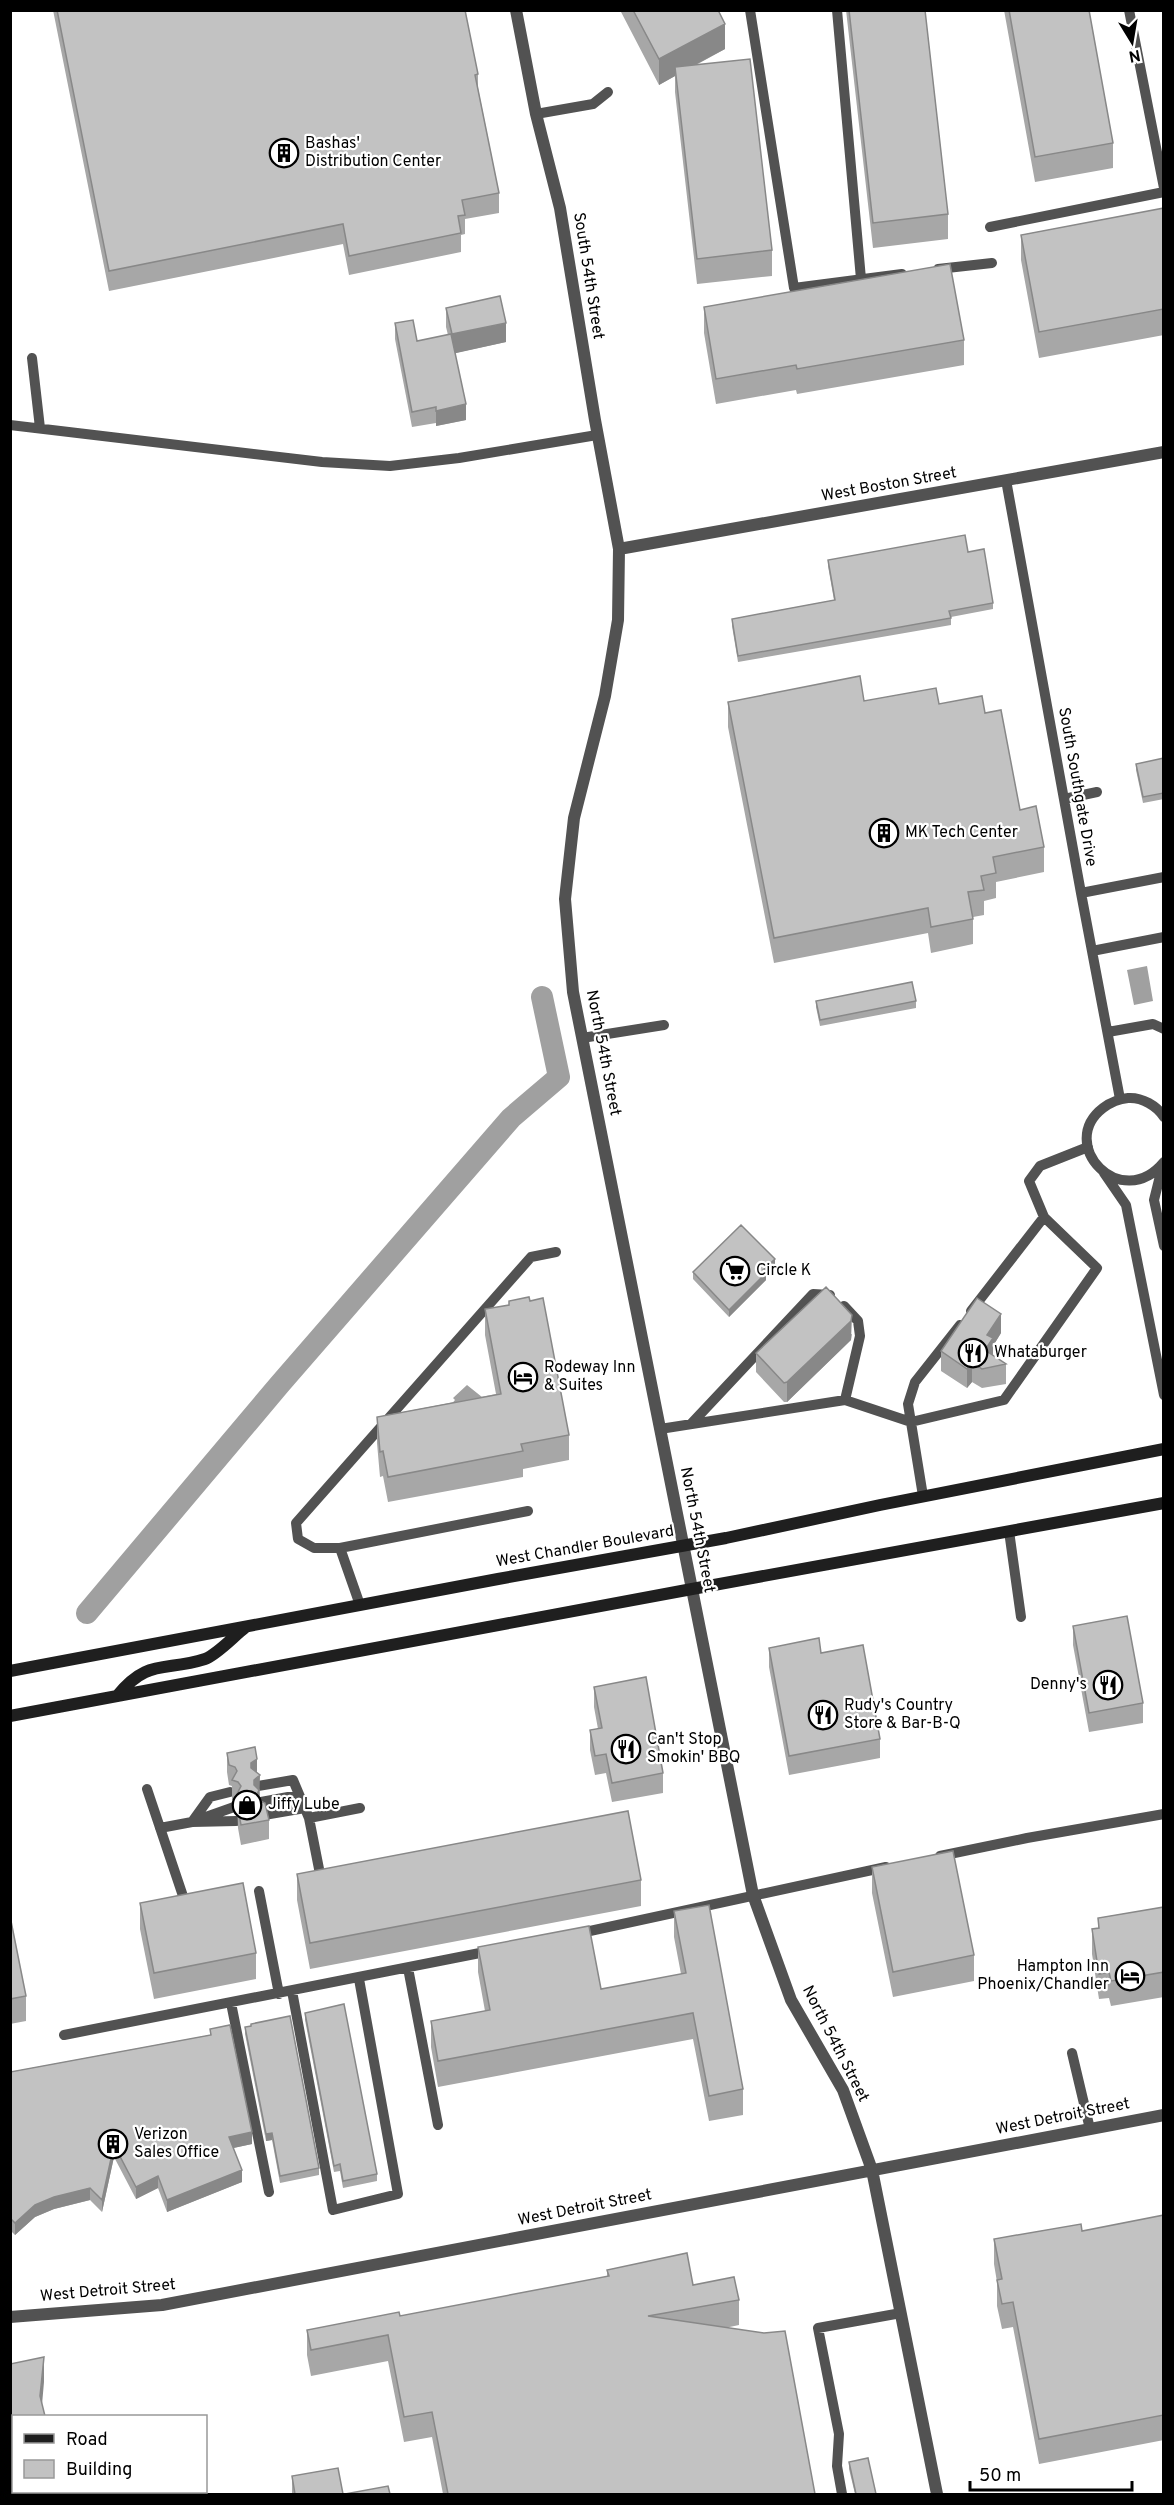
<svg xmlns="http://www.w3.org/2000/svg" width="1174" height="2505" font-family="Overpass,sans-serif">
	<rect width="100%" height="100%" fill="#fff"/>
	<path fill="#a0a0a0" d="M1147,966L1153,1001L1134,1005L1127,970Z
		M467,1385L482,1397L463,1420L448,1408L455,1400L453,1398Z"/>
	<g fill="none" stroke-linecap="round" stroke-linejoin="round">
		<path stroke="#a0a0a0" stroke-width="22" d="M87,1613L280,1384L511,1118L559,1077L542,997"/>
		<path stroke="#525252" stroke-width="10" d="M750,10L794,288L902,274
			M837,10L861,279
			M1129,10L1164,188
			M536,114L593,104L608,92
			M990,227L1164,192
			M938,269L992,263
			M32,358L40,428
			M10,425L322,462L390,466L459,458L597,435
			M1006,480L1081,893L1120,1099
			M1064,799L1097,792
			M1081,893L1164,877
			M1092,951L1164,937
			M1108,1032L1153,1024L1164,1029
			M582,1038L664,1025
			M1164,1117C1157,1106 1142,1097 1128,1098C1118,1099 1111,1102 1103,1108C1056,1144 1121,1214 1164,1162
			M1163,1164L1154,1200L1164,1246
			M1104,1173L1126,1205L1164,1395
			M844,1306L858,1321L860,1336L845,1400
			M971,1311L1044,1217L1029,1181L1040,1166L1088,1147
			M691,1424L813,1294L830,1295
			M660,1429L845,1400L911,1422L1004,1400L1097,1268L1044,1217
			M923,1496L908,1404L915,1382L960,1325
			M1009,1531L1021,1617
			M340,1548L528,1511
			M360,1605L340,1548H314L298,1539L296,1523L531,1257L556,1252
			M258,1786L293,1780L309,1818
			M147,1789L186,1905
			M261,1802L299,1795
			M264,1815L305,1808
			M203,1818L234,1807
			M192,1822L236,1821
			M160,1828L192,1822L210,1797L230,1792
			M940,1856L1027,1838L1164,1814
			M321,1879L309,1818L360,1808
			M259,1891L279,1994
			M576,1934L886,1867
			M408,1968L438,2125
			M292,1991L333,2210L398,2194L359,1979
			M231,2003L269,2192
			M64,2035L490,1951
			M1072,2053L1090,2129
			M842,2494L837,2466L839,2434L818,2328L901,2313"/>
		<path stroke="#525252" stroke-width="12" d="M516,10L536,114L560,208L595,420L619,549L618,620L605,696L574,818L565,899L573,992L753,1895L791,2000L843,2090L872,2170L937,2494
			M619,549L1164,452
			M10,2317L162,2305L1164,2115"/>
		<path stroke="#1f1f1f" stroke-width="12" d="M10,1671L498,1579L726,1538L880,1505L1164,1449
			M117,1696C148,1658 164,1672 205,1659C217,1655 235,1635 246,1627
			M10,1716L692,1589L1164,1503"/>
	</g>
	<path fill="#a7a7a7" d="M53,10H465L478,74V88L499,193V213L465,219V234L461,235V252L349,275L343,244L109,291Z
		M620,10H718L725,49L696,65L772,250V276L697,284L675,92V76L659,85Z
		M846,10H925L948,214V239L873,248Z
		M1004,10H1089L1113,143V168L1035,182Z
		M1164,208V335L1039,358L1021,260V235Z
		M704,307L964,340V365L797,394L796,390L716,404L704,333Z
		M446,308L506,342L455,353L466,420L436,426V423L412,427L395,339V323L417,341L448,335L446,327Z
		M968,552L993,603V609L951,617V625L738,662L732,626V619L834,600L828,566V560Z
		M728,702L939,704L985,713L1020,810L1044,847V872L996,882V898L984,901V915L973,917V944L931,953L928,933L774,963L728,727Z
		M1164,758V799L1143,803L1136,770V764Z
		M816,1001H916V1008L820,1026L816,1007Z
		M775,1265L766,1274V1280L729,1317L693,1279V1272Z
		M509,1301L569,1435V1460L523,1469V1477L388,1502L383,1476L380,1477L377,1443V1417L496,1394L485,1335V1309L509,1305Z
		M1001,1333L993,1346V1355L1006,1364V1384L982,1388L972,1382L967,1388L941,1371V1351Z
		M852,1334L851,1340L787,1402H784L756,1372V1353Z
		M1073,1626L1143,1703V1723L1089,1732L1073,1645Z
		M769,1648L821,1653L880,1739V1758L789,1775L769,1667Z
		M594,1687L663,1773V1793L612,1802L606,1773L595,1775L590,1750V1730L598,1729L594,1707Z
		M227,1753L257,1773L260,1795L259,1800L269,1820V1839L241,1845L238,1828L237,1801L232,1800V1786L229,1785L227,1772Z
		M872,1867L974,1955V1981L893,1997L872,1893Z
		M297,1874L641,1880V1906L310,1969L297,1900Z
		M140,1903L256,1953V1979L154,1999L140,1929Z
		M1164,1907V1997L1111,2006L1109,1998L1099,1999L1092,1954V1929L1098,1928V1918Z
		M674,1911L743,2089V2115L709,2121L693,2039L438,2087L431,2047V2021L485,2011L478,1972V1947L601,1989L681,1974L674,1937Z
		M10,1916L26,1996V2021L10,2024Z
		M305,2013L377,2174V2181L343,2188L340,2171L334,2172L305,2020Z
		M245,2027L319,2168V2175L280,2183L272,2140L266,2141L245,2034Z
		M210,2029L252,2144L233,2148L242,2182L167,2212L158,2188L136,2199L114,2157L102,2212L90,2200L54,2209L35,2217L15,2235L10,2230V2072L210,2035Z
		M1164,2215V2440L1039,2464L1013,2327L1002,2329L997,2306V2282L994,2264V2239L1082,2231Z
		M607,2270L693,2285L739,2300V2325L725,2328L815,2494H443L432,2437L404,2442L388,2361L311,2376L307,2355V2330L400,2316L607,2277Z
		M849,2462L876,2494H855L849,2469Z
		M292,2476L343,2494H292Z"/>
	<path fill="#888" d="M725,24V49L676,75L675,67V76L659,85V59Z
		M506,323V342L452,354V334Z
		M466,404V420L436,426V411Z
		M775,1259V1265L766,1274V1280L729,1317V1310L763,1270Z
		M1001,1314V1333L993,1346V1357L985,1369V1350L987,1335Z
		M852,1315L851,1340L787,1402V1382Z
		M972,1362V1382L967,1388V1369Z
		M257,1759V1778L260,1775L259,1809L251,1783V1763Z
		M252,2132V2144L229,2149V2137Z
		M272,2133V2140L266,2141V2134Z
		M114,2145V2157L102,2212V2200Z
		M242,2170V2182L167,2212V2200Z
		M158,2176V2188L136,2199V2187Z
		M90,2188V2200L54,2209L35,2217L15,2235V2223L35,2205L54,2197Z
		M44,2357V2382L41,2416L40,2396Z"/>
	<path fill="#c2c2c2" stroke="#888" stroke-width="1.5" d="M57,10H465L478,74L475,75L499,193L462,200L465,215L458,216L461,233L349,256L343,224L109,271Z
		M633,10H718L725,24L659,59Z
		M849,10H925L948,214L873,223Z
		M1009,10H1089L1113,143L1035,157Z
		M750,59L772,250L697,259L675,67Z
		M1164,208V309L1039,332L1021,235Z
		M950,264L964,340L797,369L796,365L716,379L704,307Z
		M500,296L506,323L452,334L446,308Z
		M413,320L417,341L451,334L466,404L436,411V407L412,412L395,323Z
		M965,535L968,552L984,549L993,603L949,611L951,618L738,656L732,619L835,600L828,560Z
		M860,676L864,701L936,688L939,704L982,696L985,713L1001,710L1020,810L1036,806L1044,847L993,857L996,873L981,876L984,890L968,892L973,919L931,927L928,908L774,938L728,702Z
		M1164,758V793L1143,797L1136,764Z
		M912,982L916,1001L820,1020L816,1001Z
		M741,1225L775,1259L763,1270L766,1273L729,1310L693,1272Z
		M826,1287L852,1315L851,1321L787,1382L784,1383L756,1353Z
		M529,1297L530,1301L543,1298L569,1435L521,1444L523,1451L388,1477L383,1451L380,1452L377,1417L501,1394L485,1309L509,1305V1301Z
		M977,1298L1001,1314L987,1335L993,1338L985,1350L1006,1364L982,1369L972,1362L967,1369L941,1351Z
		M1127,1616L1143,1703L1089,1713L1073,1626Z
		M819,1638L821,1653L863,1645L880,1739L789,1756L769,1648Z
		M646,1677L663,1773L612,1783L606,1754L595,1756L590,1730L602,1728L594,1687Z
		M255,1747L257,1759L251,1763V1768L260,1775L254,1780V1785L259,1790L257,1794L258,1800L265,1803L269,1820L241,1825L238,1809L242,1806L243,1801L237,1794L241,1786L238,1782L232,1780L237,1771L235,1767L229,1765L227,1753Z
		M628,1811L641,1880L310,1943L297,1874Z
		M953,1851L974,1955L893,1972L872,1867Z
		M243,1883L256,1953L154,1973L140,1903Z
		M709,1905L743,2089L709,2096L693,2013L438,2061L431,2021L490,2010L478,1947L589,1926L601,1989L686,1973L674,1911Z
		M1164,1907V1972L1111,1981L1109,1972L1099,1974L1092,1929L1099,1928L1098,1918Z
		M10,1916L26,1996L10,1999Z
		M344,2004L377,2174L343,2181L340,2164L334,2166L305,2013Z
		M290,2016L319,2168L280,2176L272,2133L266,2134L245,2027L251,2026V2024Z
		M230,2025L252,2132L229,2137L242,2170L167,2200L158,2176L136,2187L114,2145L102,2200L90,2188L54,2197L35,2205L15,2223L10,2218V2072L211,2035L210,2029Z
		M1164,2215V2415L1039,2439L1013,2302L1002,2304L997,2280L1002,2279L994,2239L1081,2224L1082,2231Z
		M687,2253L693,2285L734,2277L739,2300L648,2316L764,2333L785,2331L815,2494H448L432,2412L404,2417L388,2335L311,2350L307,2330L399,2312L400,2316L609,2276L607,2270Z
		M44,2357L40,2396L45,2416H14V2492H79L80,2494H10V2364Z
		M868,2458L876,2494H856L849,2462Z
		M338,2468L343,2494H295L292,2476Z
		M388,2486L390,2494H345Z"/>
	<defs>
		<g id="building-ring" transform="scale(1.5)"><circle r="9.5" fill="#fff" stroke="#000" stroke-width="1.5"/><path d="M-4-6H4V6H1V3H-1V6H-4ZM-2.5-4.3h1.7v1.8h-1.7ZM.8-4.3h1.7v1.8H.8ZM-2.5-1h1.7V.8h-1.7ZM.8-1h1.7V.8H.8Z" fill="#000"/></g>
		<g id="supermarket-ring" transform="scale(1.5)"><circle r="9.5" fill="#fff" stroke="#000" stroke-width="1.5"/><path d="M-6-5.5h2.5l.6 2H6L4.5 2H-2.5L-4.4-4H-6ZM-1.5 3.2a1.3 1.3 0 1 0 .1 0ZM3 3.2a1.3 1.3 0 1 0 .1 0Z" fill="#000"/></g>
		<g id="restaurant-ring" transform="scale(1.5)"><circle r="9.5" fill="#fff" stroke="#000" stroke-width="1.5"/><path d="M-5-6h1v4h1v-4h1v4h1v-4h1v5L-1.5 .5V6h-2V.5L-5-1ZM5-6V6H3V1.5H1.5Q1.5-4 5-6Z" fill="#000"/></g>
		<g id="hotel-ring" transform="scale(1.5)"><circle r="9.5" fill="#fff" stroke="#000" stroke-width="1.5"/><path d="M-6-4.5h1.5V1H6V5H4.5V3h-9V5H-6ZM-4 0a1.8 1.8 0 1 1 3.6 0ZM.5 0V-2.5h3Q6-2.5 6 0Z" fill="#000"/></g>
		<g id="shop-ring" transform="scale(1.5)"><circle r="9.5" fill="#fff" stroke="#000" stroke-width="1.5"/><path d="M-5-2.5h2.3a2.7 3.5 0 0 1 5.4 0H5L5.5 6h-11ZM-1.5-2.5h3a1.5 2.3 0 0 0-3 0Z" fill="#000"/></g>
	</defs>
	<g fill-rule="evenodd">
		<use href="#building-ring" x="284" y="153"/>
		<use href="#building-ring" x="884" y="833"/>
		<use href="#supermarket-ring" x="735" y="1271"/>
		<use href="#restaurant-ring" x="973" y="1353"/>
		<use href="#hotel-ring" x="523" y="1377"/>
		<use href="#restaurant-ring" x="1108" y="1685"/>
		<use href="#restaurant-ring" x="823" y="1715"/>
		<use href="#restaurant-ring" x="626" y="1749"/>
		<use href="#shop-ring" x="247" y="1805"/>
		<use href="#hotel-ring" x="1130" y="1976"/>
		<use href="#building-ring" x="113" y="2144"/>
	</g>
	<g text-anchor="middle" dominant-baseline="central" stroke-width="4.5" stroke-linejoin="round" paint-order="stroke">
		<g font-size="16" fill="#000" stroke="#fff" text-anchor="start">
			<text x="305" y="144">Bashas'<tspan x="305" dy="18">Distribution Center</tspan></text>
			<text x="905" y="833">MK Tech Center</text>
			<text x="756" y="1271">Circle K</text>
			<text x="994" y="1353">Whataburger</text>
			<text x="544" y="1368">Rodeway Inn<tspan x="544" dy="18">&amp; Suites</tspan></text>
			<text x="1087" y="1685" text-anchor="end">Denny's</text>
			<text x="844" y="1706">Rudy's Country<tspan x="844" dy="18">Store &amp; Bar-B-Q</tspan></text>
			<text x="647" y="1740">Can't Stop<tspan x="647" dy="18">Smokin' BBQ</tspan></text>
			<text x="268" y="1805">Jiffy Lube</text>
			<text x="1109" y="1967" text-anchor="end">Hampton Inn<tspan x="1109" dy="18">Phoenix/Chandler</tspan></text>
			<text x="134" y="2135">Verizon<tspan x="134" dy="18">Sales Office</tspan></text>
		</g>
		<g font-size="16" fill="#000" stroke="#fff">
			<text transform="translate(588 276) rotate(81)">South 54th Street</text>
			<text transform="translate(889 485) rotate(-10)">West Boston Street</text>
			<text transform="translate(1077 787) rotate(80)">South Southgate Drive</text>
			<text transform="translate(603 1053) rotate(79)">North 54th Street</text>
			<text transform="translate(697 1530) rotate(79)">North 54th Street</text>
			<text transform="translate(585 1547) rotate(-10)">West Chandler Boulevard</text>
			<text transform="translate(835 2044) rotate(63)">North 54th Street</text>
			<text transform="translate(1063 2117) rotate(-11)">West Detroit Street</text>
			<text transform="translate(585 2208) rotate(-11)">West Detroit Street</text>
			<text transform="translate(108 2291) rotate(-5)">West Detroit Street</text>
		</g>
	</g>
	<rect width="1174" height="2505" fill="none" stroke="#000000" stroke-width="24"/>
	<rect x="12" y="2415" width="195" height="78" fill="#ffffff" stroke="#999999" stroke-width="1.5"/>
	<rect x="24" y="2434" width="30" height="9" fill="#1f1f1f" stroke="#999999" stroke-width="1.5"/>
	<text x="66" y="2445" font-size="18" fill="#000000">Road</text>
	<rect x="24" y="2460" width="30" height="18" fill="#c2c2c2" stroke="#999999" stroke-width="1.5"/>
	<text x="66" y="2475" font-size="18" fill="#000000">Building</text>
	<g transform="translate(1132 42) rotate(169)" stroke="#ffffff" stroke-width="4.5" paint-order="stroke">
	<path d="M0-4.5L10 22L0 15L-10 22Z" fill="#000000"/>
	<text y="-9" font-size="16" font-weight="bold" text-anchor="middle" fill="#000000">N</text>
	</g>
	<path d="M970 2481v9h162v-9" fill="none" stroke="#000000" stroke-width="3"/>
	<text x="979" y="2481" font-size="18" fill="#000000" stroke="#ffffff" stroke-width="4.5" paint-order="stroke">50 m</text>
</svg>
